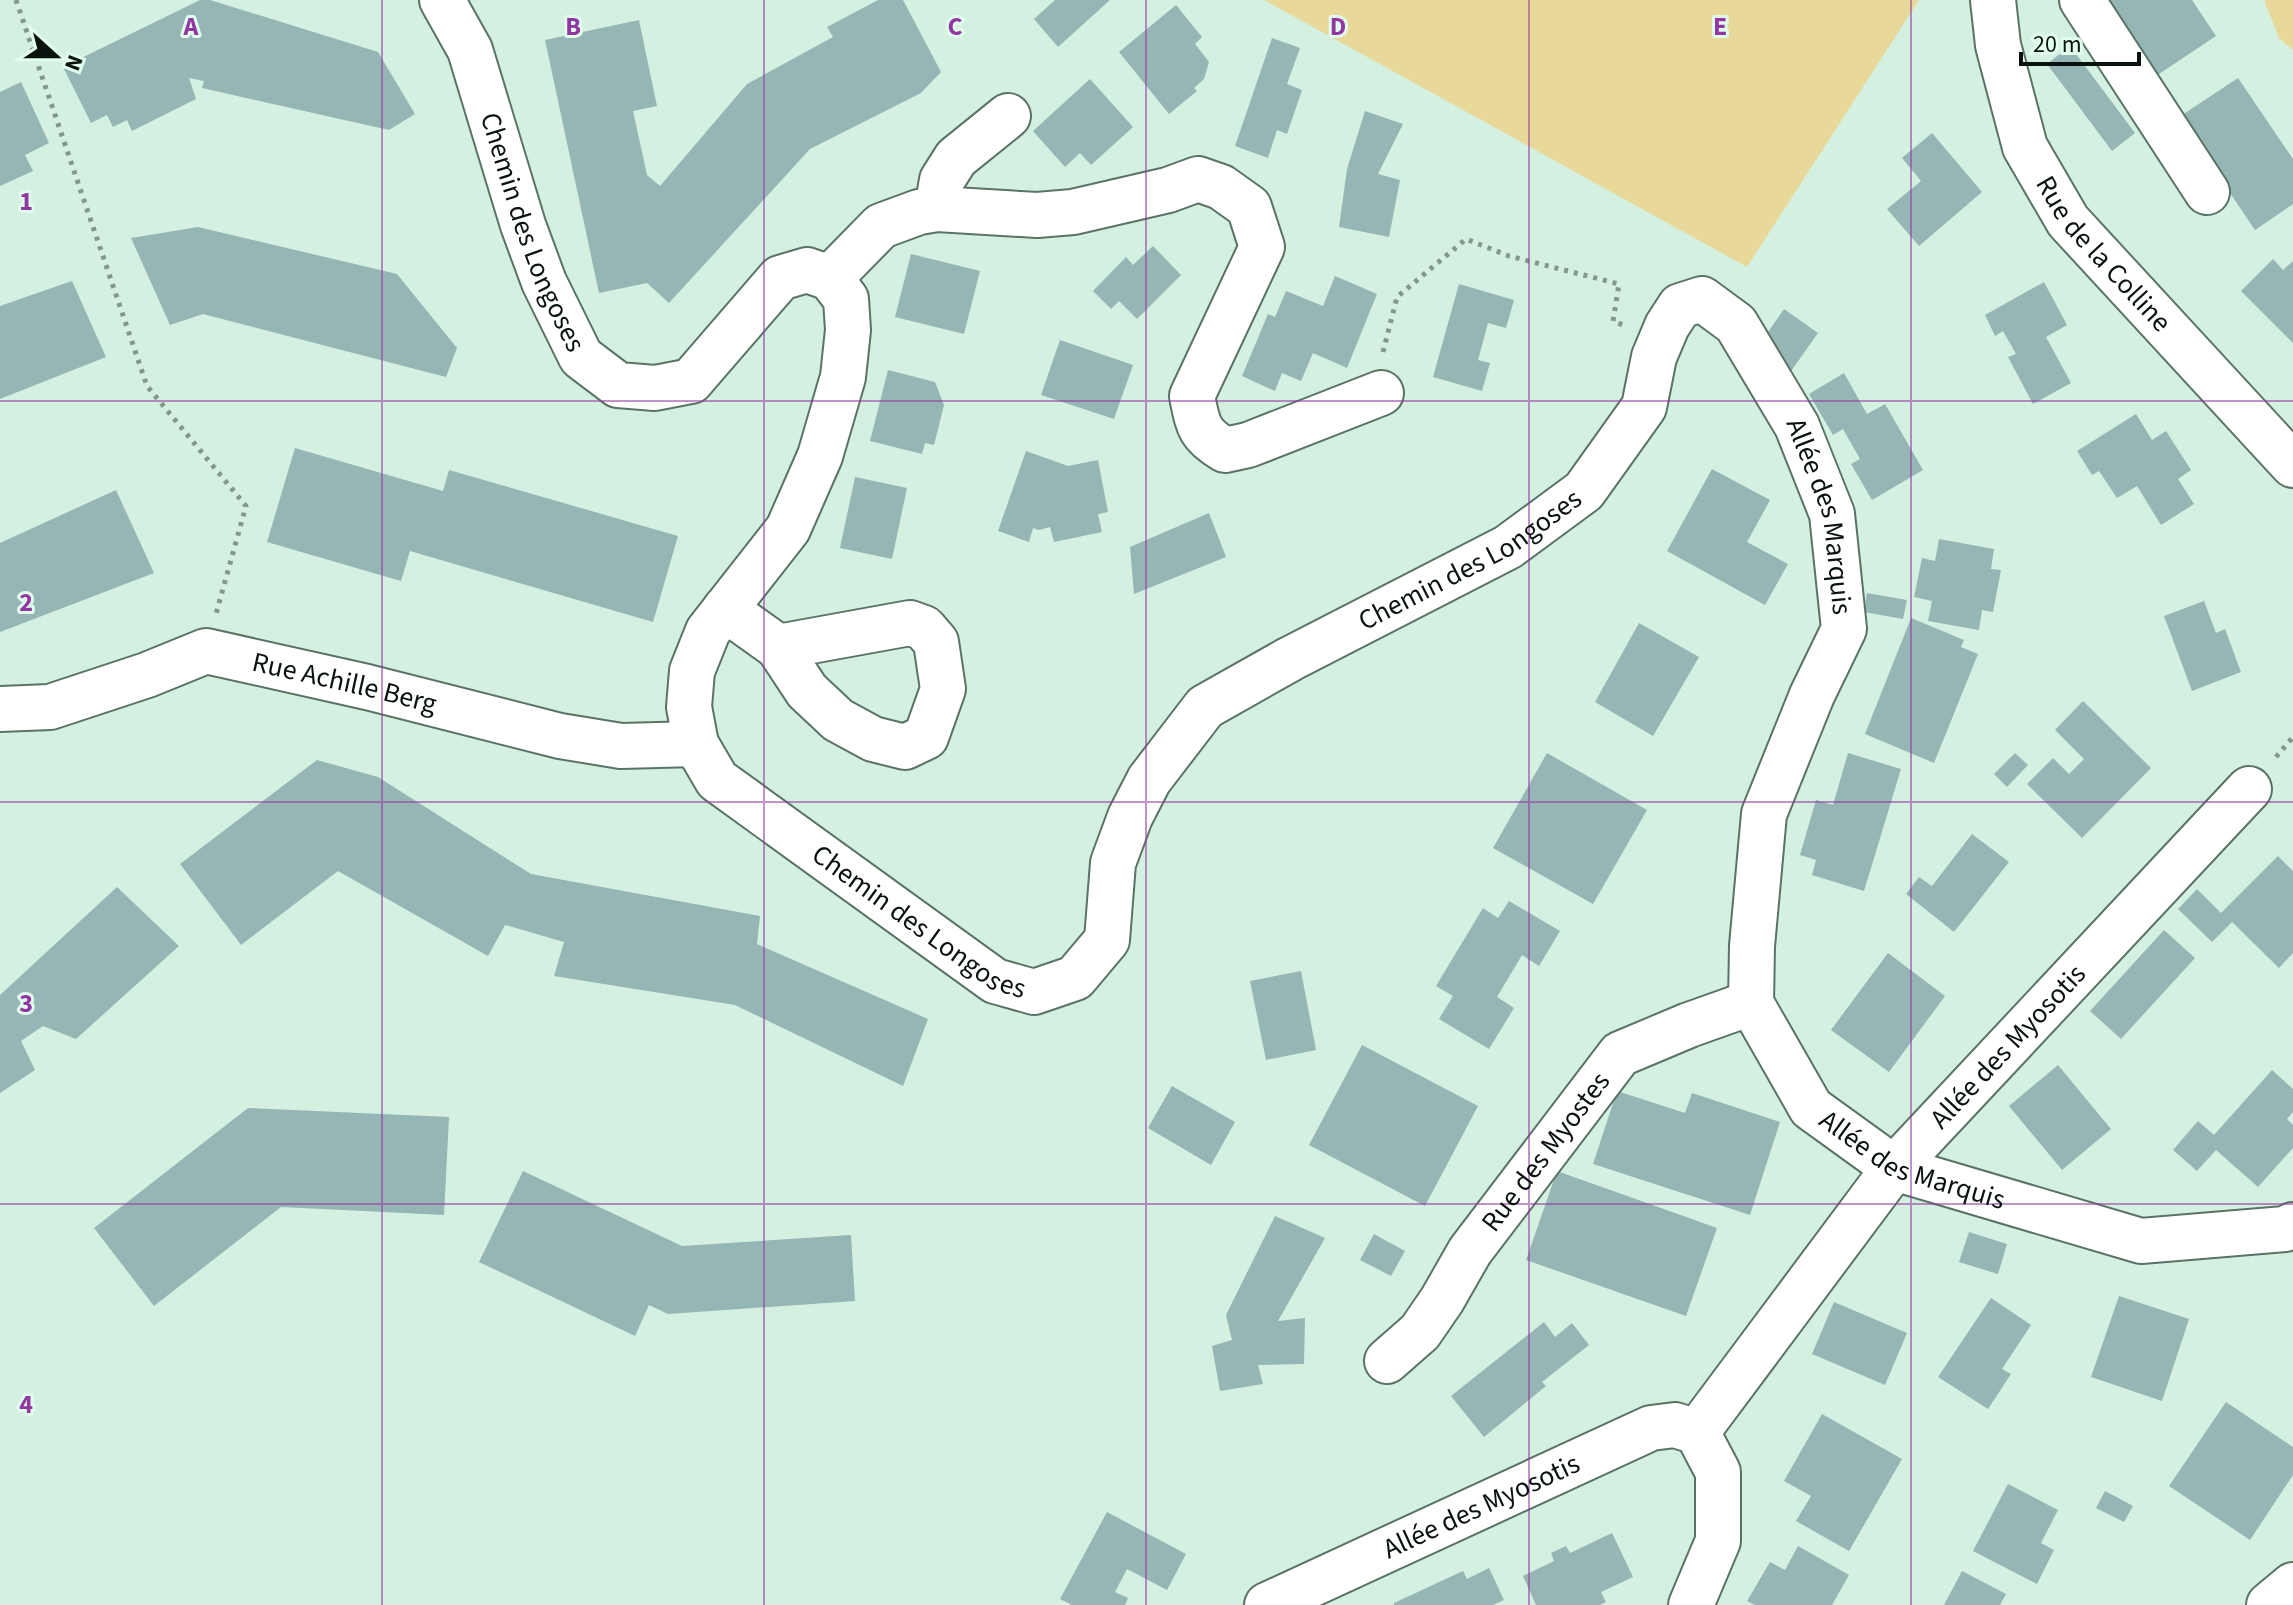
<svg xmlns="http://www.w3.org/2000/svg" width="2293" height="1605" font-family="'Source Sans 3',sans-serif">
	<rect width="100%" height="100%" fill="#d4f0e0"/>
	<path fill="#e8d99a" d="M1264,0H1919L1747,267Z
		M2264,0H2293V50L2279,38Z"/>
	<path fill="#95b6b4" d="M200,0H210L378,52L415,114L389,130L202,88L204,81L189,78L196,99L132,131L127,120L113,127L107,115L91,123L63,67Z
		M878,0H903L941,72L921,93L810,149L669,303L647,283L599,293L545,40L639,20L657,106L633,111L647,175L660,186L747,84L833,37L827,27Z
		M1055,0H1110L1058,47L1034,19Z
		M2099,0H2192L2216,36L2153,78Z
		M1176,5L1202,37L1195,44L1209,62L1204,79L1194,88L1197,91L1169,114L1119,52Z
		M1272,38L1300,48L1287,84L1302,90L1287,134L1277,130L1268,158L1235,146Z
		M2070,46L2135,133L2112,151L2047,64Z
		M2238,78L2293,159V204L2255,230L2179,117Z
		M1090,79L1133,127L1091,165L1080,153L1065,167L1033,131Z
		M21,82L49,143L25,155L33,171L0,186V92Z
		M1365,111L1403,124L1378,174L1400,180L1389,237L1339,227L1347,169Z
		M1932,133L1982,192L1919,246L1887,209L1921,181L1902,158Z
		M198,227L397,274L457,348L446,377L203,314L170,325L131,238Z
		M1153,246L1181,275L1137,319L1119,301L1111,309L1093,291L1126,257L1133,265Z
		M911,254L980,271L964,334L895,317Z
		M2273,259L2283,270L2293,261V343L2241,291Z
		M1335,276L1377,294L1347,368L1313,353L1301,381L1282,373L1275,391L1242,376L1268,314L1275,317L1286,291L1323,306Z
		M72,281L106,357L0,399V306Z
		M2044,282L2067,325L2046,337L2071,383L2033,404L2008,357L2016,354L2003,331L1995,336L1985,315Z
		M1459,284L1514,300L1506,328L1488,323L1478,360L1490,363L1482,391L1433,377Z
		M1784,309L1818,333L1789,374L1755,351Z
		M1060,340L1133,365L1114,419L1041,395Z
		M888,370L935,382L944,405L934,445L925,443L922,454L870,441Z
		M1844,373L1867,414L1885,404L1923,470L1872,500L1851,464L1860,459L1843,429L1833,435L1809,394Z
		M2136,414L2152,440L2166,431L2191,470L2178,479L2194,504L2161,525L2137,486L2117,498L2099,471L2092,475L2077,451Z
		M295,448L443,491L449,470L678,536L653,622L410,551L401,581L267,542Z
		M1026,451L1068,466L1098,460L1108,512L1098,514L1102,532L1054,542L1050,527L1039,530L1033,528L1029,542L998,531Z
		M1712,469L1770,500L1747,542L1788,564L1765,605L1667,551Z
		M855,477L907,488L892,559L840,548Z
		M116,490L154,573L0,632V543Z
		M1209,513L1226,557L1134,594L1130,547Z
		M1939,539L1994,549L1991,569L2001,570L1993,612L1982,610L1979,630L1928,621L1932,601L1914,597L1922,558L1935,561Z
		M1867,593L1907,600L1903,619L1864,612Z
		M2204,601L2216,633L2225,629L2241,672L2192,691L2164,616Z
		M1911,618L1964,640L1961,647L1978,654L1934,763L1865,734Z
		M1639,623L1699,657L1653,736L1595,702Z
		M2083,701L2151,768L2082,838L2027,784L2053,758L2069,774L2084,759L2055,730Z
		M1547,753L1647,810L1593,904L1493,848Z
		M1848,753L1901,769L1864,891L1812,875L1816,860L1800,855L1816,800L1833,805Z
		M2015,753L2028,765L2007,787L1994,774Z
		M317,760L378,777L531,874L760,916L757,944L928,1019L903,1086L735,1005L554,976L564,942L505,925L488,956L338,871L241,945L180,864Z
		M1972,834L2009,862L1954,932L1906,894L1919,877L1932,886Z
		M2278,856L2293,871V953L2279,968L2232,922L2212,942L2178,909L2197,889L2221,913Z
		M117,887L179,946L76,1039L43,1026L21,1041L35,1070L0,1093V995Z
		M1509,901L1560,931L1539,966L1522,955L1497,997L1514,1008L1489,1049L1439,1019L1453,996L1436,986L1483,908L1498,918Z
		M2164,930L2195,958L2121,1039L2090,1011Z
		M1888,953L1945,996L1889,1072L1831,1030Z
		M1301,971L1316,1050L1266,1060L1250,981Z
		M1362,1045L1478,1106L1425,1206L1309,1145Z
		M2058,1065L2111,1129L2062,1170L2009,1106Z
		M2272,1070L2293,1089V1112L2287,1119L2293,1125V1148L2258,1187L2216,1150L2197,1171L2173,1150L2198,1121L2214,1135Z
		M1172,1086L1235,1122L1211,1165L1148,1128Z
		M1617,1091L1685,1113L1692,1093L1780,1122L1750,1215L1593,1164Z
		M248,1108L449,1117L444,1215L281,1207L154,1306L94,1228Z
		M523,1171L682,1246L851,1235L855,1301L668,1314L649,1305L635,1336L479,1262Z
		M1557,1171L1717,1228L1686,1316L1526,1260Z
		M1275,1216L1325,1238L1278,1321L1305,1318L1304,1364L1258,1365L1263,1384L1220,1391L1212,1346L1232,1340L1226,1315Z
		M1969,1232L2007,1244L1998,1274L1959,1262Z
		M1374,1234L1405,1251L1391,1276L1360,1260Z
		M2119,1296L2189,1319L2162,1401L2091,1377Z
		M1991,1298L2031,1325L2002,1369L2011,1374L1988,1409L1938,1377Z
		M1834,1302L1907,1333L1885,1385L1812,1354Z
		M1544,1322L1555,1337L1572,1323L1589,1345L1542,1382L1546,1386L1484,1437L1451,1396Z
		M2226,1402L2293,1447V1475L2250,1540L2169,1486Z
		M1822,1414L1902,1459L1849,1551L1796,1521L1811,1496L1784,1481Z
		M2008,1484L2058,1510L2041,1543L2054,1550L2037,1584L1973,1551Z
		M2105,1491L2133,1506L2124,1522L2096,1508Z
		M1107,1512L1186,1554L1167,1590L1127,1569L1115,1592L1128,1598L1125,1605H1072L1060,1599Z
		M1612,1533L1633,1577L1601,1592L1606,1602L1600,1605H1536L1523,1576L1554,1561L1551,1553L1566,1546L1570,1553Z
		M1798,1546L1849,1575L1832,1605H1755L1747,1601L1770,1562L1785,1570Z
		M1489,1568L1504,1600L1493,1605H1394V1603L1463,1571L1467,1579Z
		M1962,1571L2006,1594L2000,1605H1944Z"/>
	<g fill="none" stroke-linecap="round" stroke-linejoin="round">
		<g stroke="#5a7365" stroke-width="48">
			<g id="minor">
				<path id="s1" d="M442,0L470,50L523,225L544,282L581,357L618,385L655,388L691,381L780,278L807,270L830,278L846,299L848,330L843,377L820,456L788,529L708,631L692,671L689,707L696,744L717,780L995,981L1034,992L1075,978L1107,940L1113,863L1130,817L1149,780L1205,707L1290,659L1508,547L1584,491L1644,407L1654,357L1667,326L1680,306L1702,299L1736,324L1797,426L1832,514L1844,629L1812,695L1764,814L1752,946L1751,1003L1811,1108L1894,1168L2141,1241L2285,1229L2293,1225"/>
				<path id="s2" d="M1993,0L1998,45L2025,147L2068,221L2293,465"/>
				<path d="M2082,0L2207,192"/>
				<path d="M937,209L942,180L956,158L1008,116"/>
				<path d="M830,278L881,226L919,212L937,209L1037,215L1073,212L1168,190L1198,179L1221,187L1249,207L1262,247L1192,396C1198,425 1198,434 1225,450L1248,445L1381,393"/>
				<path d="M725,609L778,647L807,691L838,720L873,739L905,747L926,737L943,689L936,642L924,628L910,623L778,647"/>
				<path id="s3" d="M0,709L50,707L147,675L206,651L367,687L560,736L621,746L696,744"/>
				<path id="s4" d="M1387,1361L1420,1332L1442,1300L1470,1251L1620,1054L1689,1025L1751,1003"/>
				<path id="s5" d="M1697,1432L1894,1168L2249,789"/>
				<path id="s6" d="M1267,1605L1651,1428L1675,1425L1697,1432L1718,1472V1541L1691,1605"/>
				<path d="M2269,1605L2293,1585"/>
			</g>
		</g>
		<path stroke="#83978c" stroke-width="5" stroke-dasharray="4 6" stroke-linecap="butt" d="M16,0L147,386L246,506L216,614
			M1383,352L1397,297L1466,239L1509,256L1619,284L1613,321L1623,325
			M2276,757L2293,737"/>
		<use href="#minor" stroke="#fff" stroke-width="44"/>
	</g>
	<path fill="none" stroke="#9237a2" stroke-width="2" stroke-opacity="0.55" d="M382,0V1605M764,0V1605M1146,0V1605M1529,0V1605M1911,0V1605M0,401H2293M0,802H2293M0,1204H2293"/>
	<g text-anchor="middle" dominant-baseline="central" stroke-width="6" stroke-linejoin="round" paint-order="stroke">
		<g font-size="28" fill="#09120d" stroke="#e1fded">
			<text stroke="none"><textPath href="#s1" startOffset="250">Chemin des Longoses</textPath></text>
			<text stroke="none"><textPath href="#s2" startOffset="284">Rue de la Colline</textPath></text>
			<text stroke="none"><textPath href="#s1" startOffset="2912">Allée des Marquis</textPath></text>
			<text stroke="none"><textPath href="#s1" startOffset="2288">Chemin des Longoses</textPath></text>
			<text stroke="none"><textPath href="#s3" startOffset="358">Rue Achille Berg</textPath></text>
			<text stroke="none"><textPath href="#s1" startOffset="1496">Chemin des Longoses</textPath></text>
			<text stroke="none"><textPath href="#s5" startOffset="496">Allée des Myosotis</textPath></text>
			<text stroke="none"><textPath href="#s4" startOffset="264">Rue des Myostes</textPath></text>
			<text stroke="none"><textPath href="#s1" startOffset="3656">Allée des Marquis</textPath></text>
			<text stroke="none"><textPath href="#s6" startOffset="236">Allée des Myosotis</textPath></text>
		</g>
	</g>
	<g font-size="26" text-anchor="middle" font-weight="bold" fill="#9237a2" stroke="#e1fded" stroke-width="6" stroke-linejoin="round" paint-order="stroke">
		<text x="191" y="35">A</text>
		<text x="573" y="35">B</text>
		<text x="955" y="35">C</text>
		<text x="1338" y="35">D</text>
		<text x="1720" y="35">E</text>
		<text x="26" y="210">1</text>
		<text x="26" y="611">2</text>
		<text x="26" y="1012">3</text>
		<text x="26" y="1413">4</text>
	</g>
	<g transform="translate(56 56) rotate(111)" stroke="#e1fded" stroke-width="6" paint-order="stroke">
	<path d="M0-6L14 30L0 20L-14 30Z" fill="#09120d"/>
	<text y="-12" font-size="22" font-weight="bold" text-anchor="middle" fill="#09120d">N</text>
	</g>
	<path d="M2021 52v12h118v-12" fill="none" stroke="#09120d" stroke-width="4"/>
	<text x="2033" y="52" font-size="24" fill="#09120d" stroke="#e1fded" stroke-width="6" paint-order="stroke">20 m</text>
</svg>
